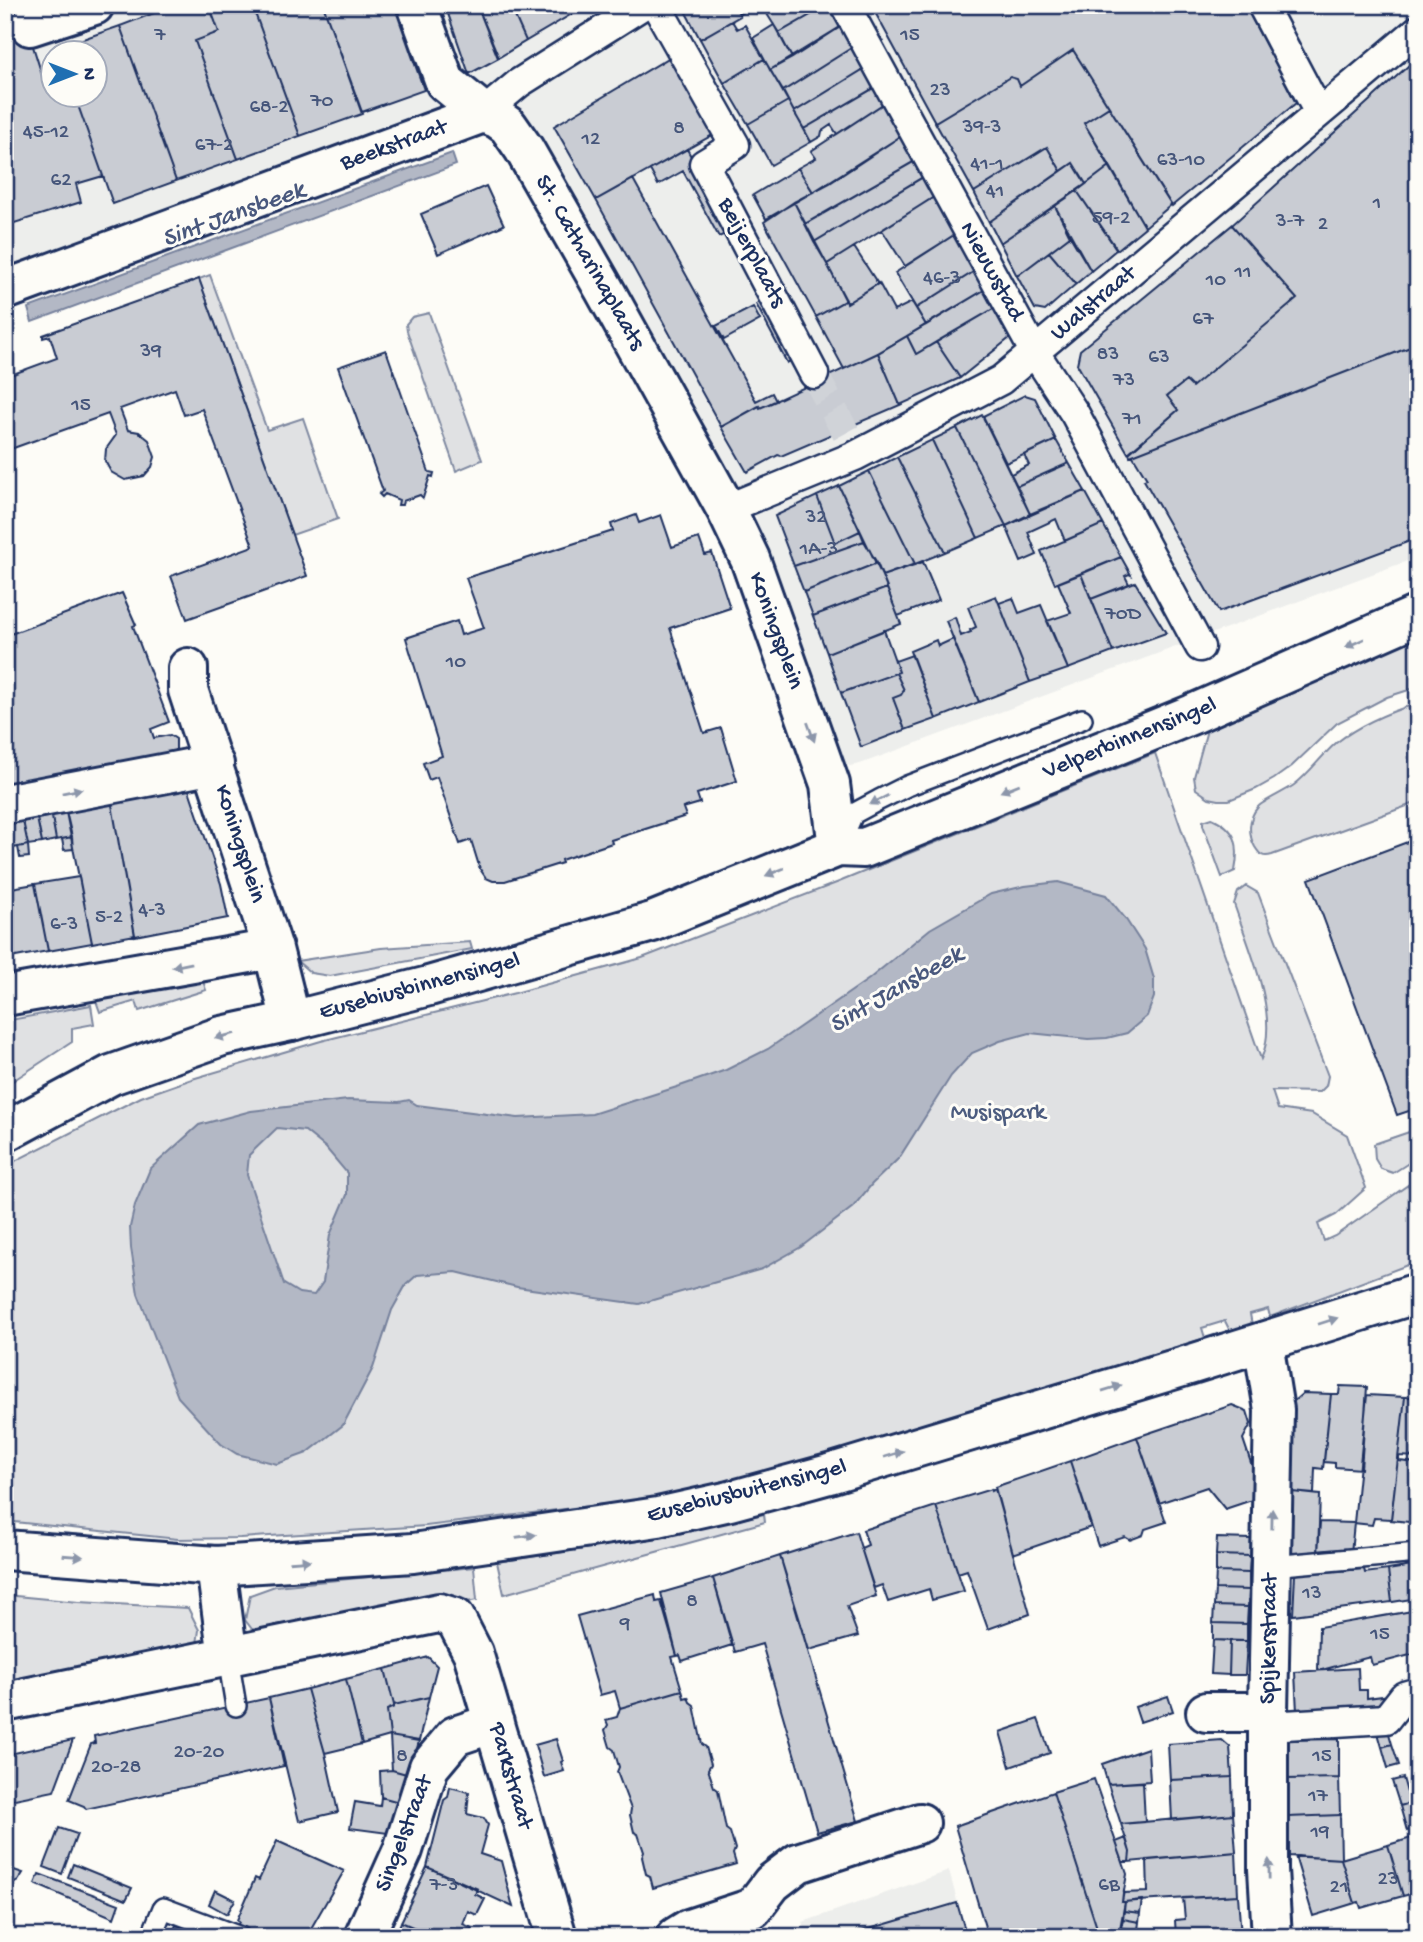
<svg xmlns="http://www.w3.org/2000/svg" width="1423" height="1942" font-family="'Gochi Hand',sans-serif">
	<rect width="100%" height="100%" fill="#fdfcf7"/>
	<filter id="ink" filterUnits="userSpaceOnUse"><feTurbulence type="fractalNoise" baseFrequency=".0143" numOctaves="2"/><feDisplacementMap in="SourceGraphic" scale="14" xChannelSelector="R" yChannelSelector="G"/><feConvolveMatrix kernelMatrix="1 2 1 2 8 2 1 2 1" color-interpolation-filters="sRGB"/></filter>
	<g filter="url(#ink)">
		<path fill="#edeeec" fill-rule="evenodd" d="M5,5H1418V557L860,764L850,766L842,763L754,524L757,518L721,469L521,113L515,106L503,99L5,272ZM52,52H94V94H52Z
			M949,1871L967,1937H807L803,1922Z"/>
		<path fill="#e0e1e3" stroke="#7e88a0" stroke-width="2" d="M210,275L267,430L303,418L338,519L292,535L199,279Z
			M429,313L482,460L456,471L407,331L406,324L412,317Z
			M1418,634V687L1387,697L1337,723L1292,766L1274,779L1256,789L1229,800H1219L1209,798L1196,789L1194,777L1207,730Z
			M1418,703V802L1272,855C1263,858 1260,855 1255,847C1248,835 1248,818 1258,807C1261,802 1286,791 1294,785C1310,773 1321,756 1336,743C1360,724 1389,712 1418,703Z
			M1155,753L1261,1059C1281,1017 1248,946 1234,904L1238,892L1246,886L1258,893L1328,1076L1326,1086L1320,1092L1272,1091L1278,1109L1312,1114L1347,1135L1366,1188L1336,1215L1318,1224L1324,1241L1335,1236L1418,1178V1261L1270,1317L1268,1309L1250,1314L1252,1325L1230,1331L1225,1321L1202,1328L1205,1338L790,1467L705,1488L638,1500L426,1526L240,1538L178,1539L5,1521V1166L141,1097L192,1079L321,1041L515,993L642,958L839,882Z
			M1212,818C1237,829 1240,845 1235,871L1222,877L1203,825V821Z
			M470,942L472,949L330,976L311,973L297,961L381,948Z
			M202,978L206,990L139,1011L136,1001L100,1012L95,998Z
			M91,1005L94,1024L72,1028V1042L5,1086V1021Z
			M1418,1129V1157L1393,1173L1381,1169L1375,1159L1374,1144Z
			M764,1514L765,1522L504,1594L497,1562L650,1539Z
			M474,1567L477,1600L463,1603L255,1633L245,1620L250,1595L275,1586Z
			M5,1595L79,1602L188,1608L199,1630L197,1644L61,1673L5,1682Z"/>
		<path fill="#b3b8c5" stroke="#76819c" stroke-width="2" fill-rule="evenodd" d="M452,153L456,165L32,322L28,308Z
			M1058,882L1106,895L1125,918L1145,949L1154,979V997L1147,1016L1127,1033L1107,1038L1088,1039L1030,1033L1000,1041L972,1053L951,1076L899,1158L872,1184L853,1207L801,1247L762,1269L639,1304L517,1287L456,1272L417,1275L406,1285L392,1310L373,1368L343,1425L307,1453L277,1464L237,1454L221,1444L178,1397L138,1294L131,1248L130,1227L135,1205L150,1169L199,1125L251,1111L348,1100L399,1102L409,1100L417,1105L518,1118L592,1114L680,1086L726,1070L768,1049L869,979L930,929L991,894L1025,886ZM277,1128L305,1131L326,1148L347,1173V1195L330,1235L323,1282L314,1295L299,1293L284,1284L247,1175L249,1155Z"/>
		<path fill="#c9ccd3" stroke="#1b2f5e" stroke-width="2" d="M5,5H20L43,78L52,75V94H74L103,176L76,184L81,202L5,226Z
			M175,5H209L219,32L195,41L238,159L176,181L120,26Z
			M209,5H252L300,136L238,159L195,41L219,32Z
			M252,5H323L362,114L300,136Z
			M323,5H394L424,90L362,112Z
			M445,5H477L499,58L469,74Z
			M477,5H510L526,41L498,58Z
			M510,5H587L526,41Z
			M686,5H735L740,16L700,39L683,7Z
			M735,5H756L740,14Z
			M776,5H828L779,33L767,14L775,10L773,7Z
			M828,5H831L842,26L792,58L779,33Z
			M871,5H1245L1296,103L1172,206L1073,50L1020,86L1017,79L1010,77L935,122Z
			M1369,5H1400L1394,11H1374Z
			M732,21L737,29L745,25L764,59L724,83L700,39Z
			M774,25L792,58L770,70L753,38Z
			M120,26L176,181L113,204L74,94H94V52H59L57,48Z
			M842,26L853,47L783,91L770,70Z
			M853,47L864,69L794,112L783,91Z
			M1073,50L1109,107L1084,123L1110,166L1086,184L1073,163L1061,171L1047,147L974,192L935,122L1010,77L1017,79L1020,86Z
			M672,56L716,133L596,200L554,126Z
			M1418,57V344L1130,456L1129,453L1178,410L1167,396L1186,381L1192,387L1297,299L1232,225Z
			M764,59L788,101L748,124L724,83Z
			M864,69L874,88L804,129L794,112Z
			M874,88L883,104L837,134L831,125L822,131L821,136L811,142L804,129Z
			M788,101L811,142L771,165L748,124Z
			M883,104L901,136L813,192L798,168L816,158L811,151Z
			M1109,107L1171,205L1145,227L1084,123Z
			M901,136L915,161L805,224L794,202L830,183Z
			M1047,147L1061,171L989,222L974,192Z
			M687,149L731,231L719,237L683,171L658,185L650,170Z
			M915,161L923,177L814,242L805,224Z
			M1073,163L1086,184L1000,243L989,222Z
			M1110,166L1145,227L1117,250L1077,191Z
			M798,168L813,192L766,219L753,195Z
			M923,177L934,197L827,264L814,242Z
			M633,179L756,401L772,393L776,401L760,408L759,406L721,427L596,200Z
			M486,186L504,225L438,254L421,214Z
			M1077,191L1117,249L1091,271L1055,206Z
			M934,197L954,235L905,266L882,230Z
			M794,202L846,300L816,317L764,222Z
			M1055,206L1070,236L1017,276L1000,243Z
			M1232,225L1297,299L1192,387L1186,381L1167,396L1178,410L1128,453L1077,364L1080,350Z
			M954,235L975,271L916,308L895,273Z
			M1070,236L1091,271L1076,284L1049,252Z
			M854,247L878,284L847,303L827,264Z
			M1049,252L1076,284L1045,311L1035,309L1017,276Z
			M975,271L984,290L926,325L916,308Z
			M199,279L307,576L187,619L171,576L253,546L202,409L184,415L175,389L120,409L128,430L139,432L149,440L155,457L152,467L144,476L125,480L111,472L105,461L106,449L116,435L108,414L5,451V377L57,358L50,336L43,338V335Z
			M879,283L894,311L912,302L926,325L878,353L844,369L816,317L846,300L847,303Z
			M984,290L995,308L916,354L907,336Z
			M767,297L800,356L787,363L756,304Z
			M753,307L760,320L724,340L716,326Z
			M995,308L1011,337L960,378L936,342Z
			M907,336L916,354L936,342L960,378L900,405L878,353Z
			M1418,344V538L1219,612L1144,480L1147,479L1133,456H1130Z
			M386,350L429,472L434,473L433,477L430,476L423,498L420,495L403,501L402,505H398L399,500L385,494L382,497L379,494L383,491L338,367Z
			M878,353L900,405L781,456L778,455L747,472L721,427L759,406L760,408Z
			M1025,395L1035,398L1056,440L1006,463L983,416Z
			M982,415L1030,514L1006,526L957,428Z
			M957,428L1006,526L978,538L932,440Z
			M932,440L978,538L945,552L897,457Z
			M1056,440L1069,463L1017,486L1011,474L1029,465L1024,455Z
			M897,457L945,552L915,564L869,471Z
			M1069,463L1085,491L1030,514L1017,486Z
			M869,471L915,564L882,576L839,486Z
			M839,486L860,531L835,543L817,496Z
			M1085,491L1103,524L1065,541L1056,519L1028,532L1037,555L1021,562L1006,526Z
			M817,496L835,543L860,531L864,541L794,566L775,516Z
			M636,515L639,523L661,515L672,547L699,538L705,555L712,553L730,608L670,628L704,733L721,728L737,781L697,794L700,803L683,808L686,816L611,840L612,843L561,860L562,863L505,881H493L486,878L480,869L471,840L460,844L437,777L429,780L423,763L442,756L406,638L457,621L461,635L484,628L466,578L613,531L611,524Z
			M1103,524L1121,557L1055,584L1041,551Z
			M864,541L877,563L804,592L794,566Z
			M1121,557L1131,575L1129,574L1125,576L1129,584L1091,599L1081,574Z
			M923,562L939,600L898,616L882,576Z
			M877,563L887,588L813,616L804,592Z
			M1081,574L1113,652L1068,669L1047,621L1071,613L1058,583Z
			M1135,582L1166,633L1113,652L1091,599Z
			M887,588L901,624L827,653L813,616Z
			M122,593L136,625L133,626L169,722L151,729L154,738L170,735L176,739V749L171,754L5,787V636Z
			M996,596L1030,682L979,702L946,621L955,617L961,636L971,632L970,630L976,627L968,607Z
			M1013,598L1019,613L1041,605L1068,669L1030,682L999,603Z
			M884,630L899,672L841,693L827,653Z
			M953,639L979,702L936,719L910,651L936,640L938,646Z
			M912,655L936,719L905,730L893,698L901,695L904,690L896,673L899,672L895,661Z
			M896,673L904,690L901,695L893,698L905,730L861,747L841,693Z
			M187,784L221,884L228,918L135,936L111,799Z
			M111,799L135,935L92,943L65,807Z
			M65,807L72,837L56,840L51,811Z
			M51,811L56,840L42,843L36,813Z
			M36,813L42,843L28,845L22,816Z
			M22,816L28,845L13,848L8,818Z
			M8,818L13,848L5,849V819Z
			M72,837L73,849L64,850L62,839Z
			M1418,838V1108L1397,1115L1309,879Z
			M28,845L29,857L20,858L18,847Z
			M79,877L92,943L48,951L35,884Z
			M35,884L48,951L5,959V889Z
			M1340,1386L1367,1387L1361,1469L1335,1467V1463L1324,1462L1331,1394H1339Z
			M1303,1393L1331,1394L1323,1469L1315,1468L1314,1494L1292,1492L1294,1401Z
			M1367,1395L1405,1397L1391,1519L1374,1518L1372,1525L1354,1523Z
			M1405,1397H1418V1457L1399,1456V1461L1417,1463L1418,1523L1391,1520Z
			M1232,1405L1247,1411L1251,1424L1243,1439L1254,1472L1252,1500L1225,1509L1207,1487L1159,1503L1137,1437Z
			M1137,1437L1166,1522L1145,1529L1143,1535L1130,1540L1125,1537L1098,1546L1070,1461Z
			M1070,1461L1091,1527L1013,1554L995,1487Z
			M991,1489V1491L995,1489L1030,1614L988,1629L967,1570L958,1573L936,1506Z
			M1292,1492L1320,1495L1318,1554L1295,1556L1290,1551Z
			M936,1506L964,1591L932,1600L929,1589L888,1602L882,1585L874,1588L861,1548L868,1545L863,1530Z
			M1320,1522L1354,1523L1351,1553L1318,1554Z
			M856,1532L876,1596L847,1606L858,1636L809,1650L780,1556Z
			M1217,1538L1251,1539L1250,1556L1216,1555Z
			M1216,1555L1250,1556L1249,1573L1216,1572Z
			M780,1556L858,1821L817,1832L762,1644L735,1652L713,1578Z
			M1418,1565V1598L1392,1602L1388,1570Z
			M1364,1569L1365,1573L1388,1570L1392,1602L1293,1615L1295,1574Z
			M1216,1572L1249,1573V1590L1215,1589Z
			M713,1578L732,1645L682,1661L680,1655L677,1656L661,1593Z
			M1215,1589L1249,1590L1248,1607L1214,1606Z
			M655,1595L656,1602L661,1601L677,1656L672,1657L682,1690L620,1708L615,1691L600,1695L577,1616Z
			M1214,1606L1248,1607L1247,1624L1213,1623Z
			M1418,1610V1653L1372,1665L1370,1657L1318,1671L1319,1627Z
			M1213,1623L1247,1624V1641L1213,1640Z
			M1213,1640L1230,1641L1229,1675L1211,1674Z
			M1230,1641H1247L1245,1675H1229Z
			M428,1657L437,1666L429,1697L394,1705L385,1669Z
			M1358,1668L1359,1690H1367V1698L1383,1696L1384,1715L1297,1712L1295,1672Z
			M385,1669L394,1705V1707L387,1710L390,1736L362,1744L346,1679Z
			M346,1679L362,1744L325,1753L307,1689Z
			M307,1689L325,1753L338,1812L299,1821L269,1698Z
			M682,1690L684,1698L688,1697L690,1702L694,1705L702,1744L706,1747L711,1764L708,1769L714,1787L718,1790L726,1829L730,1832L735,1849L733,1854L736,1864L653,1888L650,1876L646,1874L642,1857L644,1852L638,1834L634,1832L630,1815L631,1809L617,1772L619,1767L614,1750L610,1747L605,1730L608,1725L606,1720L617,1717L620,1708Z
			M1168,1696L1173,1711L1140,1722L1135,1707Z
			M429,1697L419,1741L390,1736L387,1710L394,1707V1705Z
			M269,1698L284,1766L86,1809L84,1806L69,1800L91,1744L95,1743L94,1736Z
			M1038,1719L1050,1753L1010,1767L1000,1732Z
			M1386,1723L1392,1744L1382,1747L1376,1726Z
			M390,1736L419,1741L410,1775L392,1770Z
			M556,1739L563,1761L561,1762L564,1771L544,1777L535,1745Z
			M1339,1739V1778L1286,1779L1285,1740Z
			M73,1740L54,1791L5,1801V1755Z
			M1222,1740L1230,1747L1232,1777L1170,1780L1168,1744Z
			M1392,1744L1399,1765L1388,1768L1382,1747Z
			M1148,1748L1150,1781L1108,1784L1102,1764Z
			M392,1770L410,1775L403,1803L381,1797L380,1771Z
			M1232,1777L1233,1814L1172,1820L1170,1780Z
			M1339,1778L1340,1815L1287,1817L1286,1779Z
			M1403,1778L1410,1803L1400,1806L1392,1781Z
			M1094,1779L1127,1874L1122,1902H1125L1119,1934L1098,1931L1053,1792Z
			M1143,1782L1145,1822L1121,1824L1108,1784Z
			M450,1787L469,1792L467,1814L484,1818L488,1825L480,1854L501,1861L513,1907L427,1867L444,1800L448,1797Z
			M1053,1792L1098,1931L1113,1933V1937H988L955,1826Z
			M381,1797L403,1803L395,1834L350,1828L355,1802L380,1806Z
			M1410,1803L1418,1828L1407,1831L1400,1806Z
			M1233,1814L1236,1852L1129,1862L1130,1852L1121,1824Z
			M1340,1815L1341,1859L1288,1856L1287,1817Z
			M59,1828L77,1834L62,1874L44,1867Z
			M1418,1836V1892L1403,1896L1388,1845Z
			M1126,1838L1130,1852L1129,1862H1123L1116,1842Z
			M277,1841L344,1871L306,1937H231L239,1922L237,1920L255,1878L259,1880Z
			M1388,1845L1403,1896L1361,1908L1359,1902L1355,1903L1341,1859Z
			M1236,1852L1238,1895L1122,1902L1123,1893L1148,1892L1147,1860Z
			M1295,1856L1341,1859L1355,1903L1313,1916Z
			M73,1864L132,1888L126,1900L68,1877Z
			M5,1867L23,1873L18,1881L9,1886L5,1878Z
			M427,1867L478,1889L475,1894L485,1899L477,1915L468,1911L463,1924L472,1928L467,1937H436L401,1922Z
			M39,1874L119,1904L114,1918L35,1884Z
			M215,1890L235,1900L227,1914L209,1904Z
			M1238,1895L1241,1937H1176L1175,1920L1185,1919L1183,1898Z
			M1142,1900L1140,1913L1124,1911L1125,1902Z
			M957,1903L967,1937H842Z
			M1124,1911L1140,1913L1139,1922L1123,1919Z
			M1123,1919L1139,1922L1138,1930L1121,1928Z
			M401,1922L436,1937H395Z
			M176,1925L191,1932L189,1937H171Z
			M1121,1928L1138,1930L1137,1937L1120,1936Z"/>
		<g fill="none" stroke-linecap="round" stroke-linejoin="round">
			<path stroke="#d0d3d8" stroke-width="28" stroke-dasharray="28 14" stroke-linecap="butt" d="M814,374L846,433"/>
			<g stroke="#1b2f5e" stroke-width="24">
				<path id="service" d="M842,839L853,814L879,800L907,786L1082,719
					M1271,1566L1418,1553
					M228,1658L236,1706
					M151,1937L163,1908L240,1937"/>
			</g>
			<g stroke="#1b2f5e" stroke-width="33">
				<path id="pedestrian" d="M656,5L735,145L704,164L814,374
					M845,5L1035,353L1075,414L1200,647
					M1262,5L1319,113
					M483,113L519,83L643,5
					M726,509L855,456L1001,380L1418,30
					M1268,1726L1386,1719L1404,1696L1418,1692"/>
			</g>
			<g stroke="#1b2f5e" stroke-width="44">
				<path id="minor" d="M417,5L445,82L483,113L497,118L508,126L524,149L604,289L726,509L750,559L830,784L838,847
					M30,26L94,5
					M5,290L483,113
					M188,668V690L273,949L291,1021
					M5,804L214,764
					M5,996L273,949
					M1263,1342L1274,1410L1268,1712V1869L1272,1937
					M216,1566L228,1658
					M5,1702L439,1613L455,1618L473,1653L557,1937
					M1206,1712H1268
					M364,1937L403,1850L429,1767L455,1736L494,1723
					M676,1937L689,1929L753,1908L772,1883L798,1863L920,1823"/>
			</g>
			<g stroke="#1b2f5e" stroke-width="44">
				<path id="tertiary" d="M5,1132L111,1075L222,1036L291,1021L429,986L652,922L838,847L864,848L1193,714L1418,615"/>
			</g>
			<g stroke="#1b2f5e" stroke-width="44">
				<path id="primary" d="M5,1550L216,1566L413,1553L658,1517L730,1501L829,1474L1192,1364L1418,1293"/>
			</g>
			<use href="#service" stroke="#fdfcf7" stroke-width="19"/>
			<use href="#pedestrian" stroke="#fdfcf7" stroke-width="28"/>
			<use href="#minor" stroke="#fdfcf7" stroke-width="38"/>
			<use href="#tertiary" stroke="#fdfcf7" stroke-width="38"/>
			<use href="#primary" stroke="#fdfcf7" stroke-width="38"/>
		</g>
		<defs><path id="oneway-solid" d="M-6-.8H1V-3.2L6.5 0L1 3.2V.8H-6Z" transform="scale(1.75)"/></defs>
		<g fill="#8c96aa">
			<use href="#oneway-solid" transform="translate(1355 643) rotate(156)"/>
			<use href="#oneway-solid" transform="translate(811 732) rotate(70)"/>
			<use href="#oneway-solid" transform="translate(1010 788) rotate(158)"/>
			<use href="#oneway-solid" transform="translate(72 791) rotate(-11)"/>
			<use href="#oneway-solid" transform="translate(879 800) rotate(153)"/>
			<use href="#oneway-solid" transform="translate(775 872) rotate(158)"/>
			<use href="#oneway-solid" transform="translate(182 965) rotate(169)"/>
			<use href="#oneway-solid" transform="translate(225 1036) rotate(165)"/>
			<use href="#oneway-solid" transform="translate(1328 1321) rotate(-18)"/>
			<use href="#oneway-solid" transform="translate(1112 1388) rotate(-17)"/>
			<use href="#oneway-solid" transform="translate(894 1454) rotate(-17)"/>
			<use href="#oneway-solid" transform="translate(1272 1519) rotate(-89)"/>
			<use href="#oneway-solid" transform="translate(526 1536) rotate(-8)"/>
			<use href="#oneway-solid" transform="translate(73 1556) rotate(4)"/>
			<use href="#oneway-solid" transform="translate(300 1561) rotate(-4)"/>
			<use href="#oneway-solid" transform="translate(1269 1869) rotate(-91)"/>
		</g>
	</g>
	<g text-anchor="middle" dominant-baseline="central" stroke-width="6" stroke-linejoin="round" paint-order="stroke">
		<g font-size="21" fill="#46567b">
			<text x="160" y="36">7</text>
			<text x="910" y="36">15</text>
			<text x="940" y="91">23</text>
			<text x="322" y="102">70</text>
			<text x="269" y="108">68-2</text>
			<text x="982" y="128">39-3</text>
			<text x="679" y="129">8</text>
			<text x="46" y="133">45-12</text>
			<text x="591" y="140">12</text>
			<text x="214" y="146">67-2</text>
			<text x="1181" y="161">63-10</text>
			<text x="987" y="165">41-1</text>
			<text x="61" y="181">62</text>
			<text x="995" y="192">41</text>
			<text x="1377" y="204">1</text>
			<text x="1111" y="219">59-2</text>
			<text x="1290" y="222">3-7</text>
			<text x="1323" y="225">2</text>
			<text x="1243" y="273">11</text>
			<text x="942" y="279">46-3</text>
			<text x="1216" y="281">10</text>
			<text x="1203" y="320">67</text>
			<text x="151" y="352">39</text>
			<text x="1108" y="355">83</text>
			<text x="1159" y="358">63</text>
			<text x="1124" y="381">73</text>
			<text x="81" y="406">15</text>
			<text x="1132" y="420">71</text>
			<text x="816" y="518">32</text>
			<text x="819" y="550">1A-3</text>
			<text x="1123" y="615">70D</text>
			<text x="456" y="663">10</text>
			<text x="152" y="911">4-3</text>
			<text x="109" y="918">5-2</text>
			<text x="64" y="925">6-3</text>
			<text x="1312" y="1594">13</text>
			<text x="692" y="1602">8</text>
			<text x="625" y="1625">9</text>
			<text x="1380" y="1635">15</text>
			<text x="199" y="1753">20-20</text>
			<text x="402" y="1757">8</text>
			<text x="1322" y="1757">15</text>
			<text x="116" y="1768">20-28</text>
			<text x="1318" y="1797">17</text>
			<text x="1320" y="1833">19</text>
			<text x="1388" y="1880">23</text>
			<text x="444" y="1886">7-3</text>
			<text x="1109" y="1886">6B</text>
			<text x="1339" y="1888">21</text>
		</g>
		<g font-size="24" fill="#1b2f5e" stroke="#fdfcf7">
			<text transform="translate(394 146) rotate(-20)">Beekstraat</text>
			<text transform="translate(751 253) rotate(62)">Beijerplaats</text>
			<text transform="translate(589 263) rotate(60)">St. Catharinaplaats</text>
			<text transform="translate(991 272) rotate(61)">Nieuwstad</text>
			<text transform="translate(1094 304) rotate(-40)">Walstraat</text>
			<text transform="translate(775 631) rotate(70)">Koningsplein</text>
			<text transform="translate(1130 739) rotate(-22)">Velperbinnensingel</text>
			<text transform="translate(239 844) rotate(72)">Koningsplein</text>
			<text transform="translate(420 987) rotate(-15)">Eusebiusbinnensingel</text>
			<text transform="translate(747 1492) rotate(-14)">Eusebiusbuitensingel</text>
			<text transform="translate(1270 1639) rotate(-89)">Spijkerstraat</text>
			<text transform="translate(510 1776) rotate(74)">Parkstraat</text>
			<text transform="translate(405 1834) rotate(-69)">Singelstraat</text>
		</g>
		<g font-size="24" fill="#4c5c7f" stroke="#fdfcf7">
			<text x="998" y="1113">Musispark</text>
		</g>
		<g font-size="26" font-style="italic" fill="#49587d" stroke="#fdfcf7">
			<text transform="translate(234 216) rotate(-20)">Sint Jansbeek</text>
			<text transform="translate(897 991) rotate(-30)">Sint Jansbeek</text>
		</g>
	</g>
	<rect width="1423" height="1942" fill="none" stroke="#fdfcf7" stroke-width="28"/>
	<rect x="14" y="14" width="1395" height="1914" fill="none" stroke="#1b2f5e" stroke-width="2.5" filter="url(#ink)"/>
	<g transform="translate(74 74) rotate(90)"><circle r="33" fill="#fdfcf7" stroke="#a3aaba" stroke-width="2"/>
	<path d="M0-5L12 26L0 18L-12 26Z" fill="#1f6fb2"/>
	<text y="-10" font-size="19" font-weight="bold" text-anchor="middle" fill="#1b2f5e">N</text>
	</g>
</svg>
